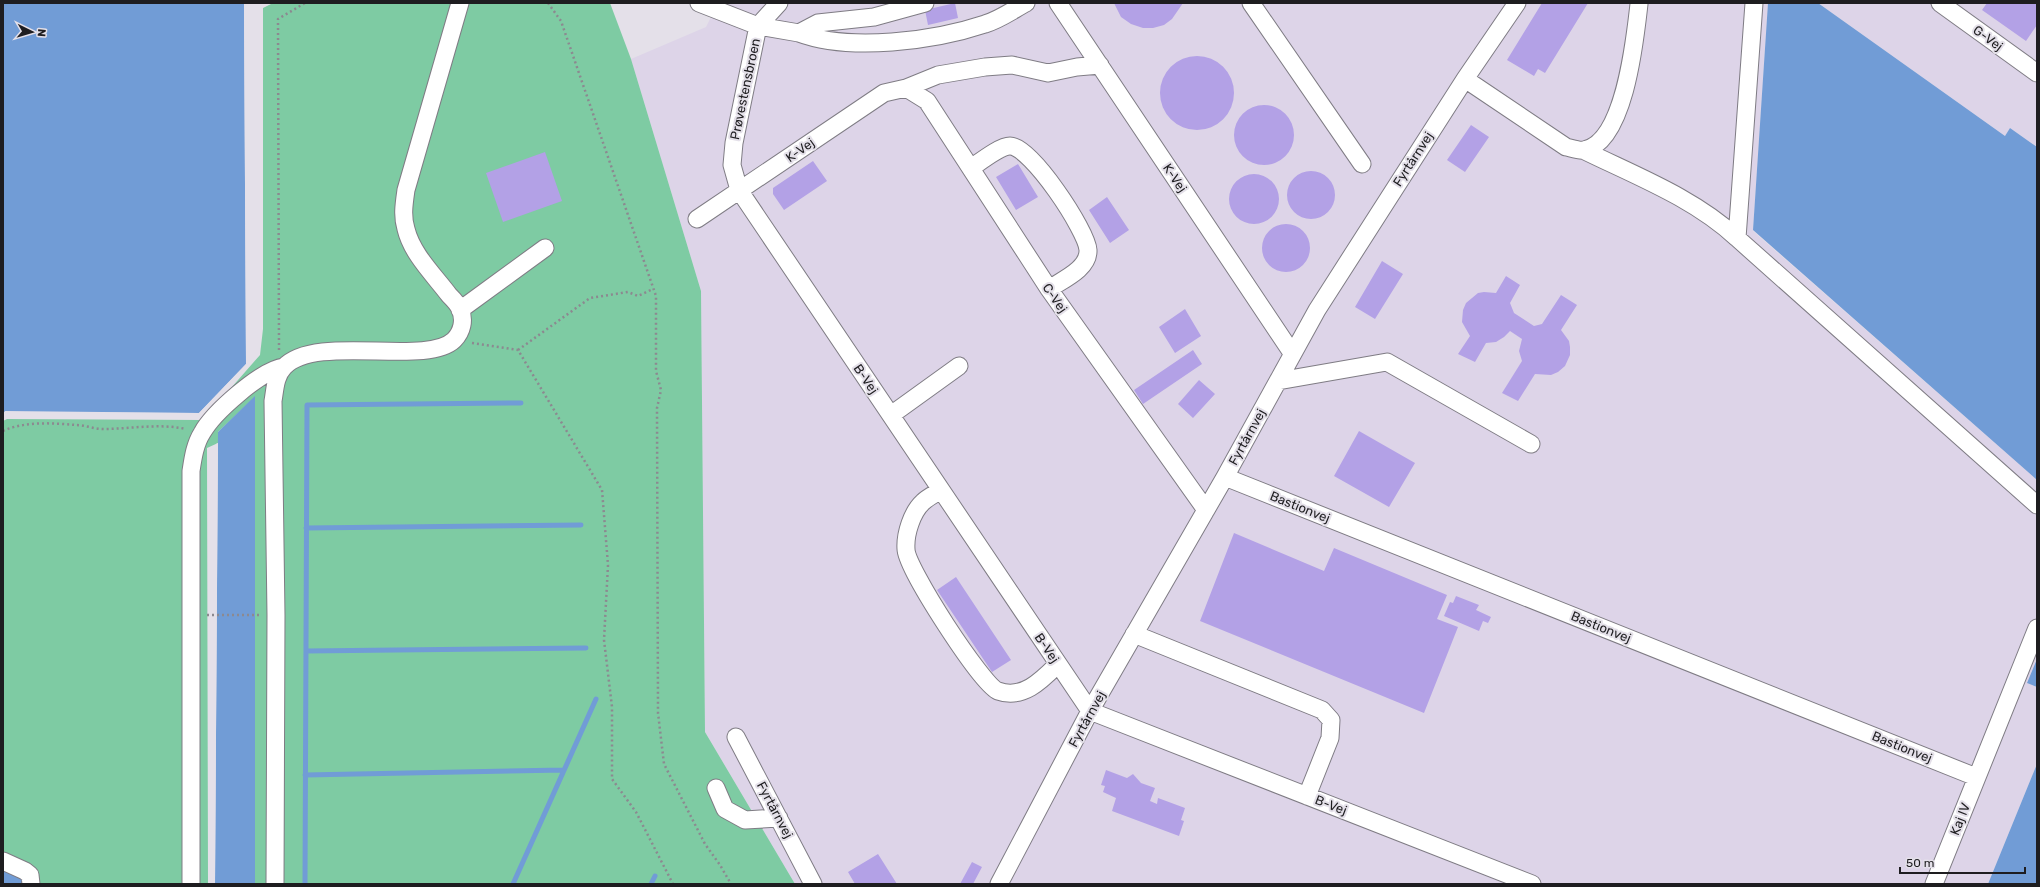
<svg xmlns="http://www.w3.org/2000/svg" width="2040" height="887" font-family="Rubik,sans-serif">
	<rect width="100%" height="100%" fill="#e4e0e9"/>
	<path fill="#ddd4e8" d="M718,3H1768L1753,231L2037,480V659L2027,683L2037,687V764L1988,884H795L705,732L701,291L631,59L706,27Z
		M1818,3H2037V147L2010,128L2005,136Z"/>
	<path fill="#7ecba3" d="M273,3H610L631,59L701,291L705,732L795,884H255V397L218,432V443L207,448L208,884H24L3,868V421L7,419L203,420L260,355L263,329V8Z"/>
	<path fill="#719cd6" d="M3,3H244L246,364L199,413L3,412Z
		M1768,3H1818L2005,136L2010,128L2037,147V480L1753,230Z
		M255,396V884H215L218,432Z
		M2037,659V687L2027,683Z
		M2037,764V884H1988Z
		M3,868L26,879L24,884H3Z"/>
	<path fill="#e4e0e9" d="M244,3H246L247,365L199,415L3,414L5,411L199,413L246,364Z
		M218,443L215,884H213L216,444Z"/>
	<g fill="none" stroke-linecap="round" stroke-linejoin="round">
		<path stroke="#719cd6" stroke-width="5" d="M306,528L581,525
			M306,651L586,648
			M305,775L564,770
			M305,884L307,405L521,403
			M513,884L596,699
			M651,884L655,876"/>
	</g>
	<path fill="#b3a1e6" d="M955,3L958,18L928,25L925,10Z
		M1114,3H1183L1172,19L1164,25L1153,28H1143L1131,24L1121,17Z
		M1542,3H1588L1545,73L1538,69L1534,76L1507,60Z
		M1987,3H2037V25L2026,41L1982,10Z
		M1160 93a37 37 0 1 1 74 0a37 37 0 1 1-74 0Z
		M1234 135a30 30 0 1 1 60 0a30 30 0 1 1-60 0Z
		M1471,125L1489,137L1465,172L1447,160Z
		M545,152L562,201L503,222L486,173Z
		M813,161L827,181L784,210L773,194V188Z
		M1018,164L1038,197L1016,210L996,177Z
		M1287 195a24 24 0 1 1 48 0a24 24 0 1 1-48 0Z
		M1229 199a25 25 0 1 1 50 0a25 25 0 1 1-50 0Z
		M1107,197L1129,230L1110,243L1089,210Z
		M1262 248a24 24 0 1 1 48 0a24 24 0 1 1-48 0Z
		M1382,261L1403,274L1375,319L1355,307Z
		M1506,276L1520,285L1510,303L1514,313L1534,326L1542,324L1561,295L1577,305L1561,330L1569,341L1570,347V355L1565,366L1558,372L1551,375L1535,374L1518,401L1502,393L1522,361L1519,351L1522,339L1510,331L1504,337L1496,342L1486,343L1475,362L1458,354L1470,336L1462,322L1463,310L1466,303L1478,293L1484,292L1496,293Z
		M1185,309L1201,336L1175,353L1159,327Z
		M1193,350L1202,364L1143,404L1134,390Z
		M1199,380L1215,394L1193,418L1178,404Z
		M1359,431L1415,463L1389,507L1334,476Z
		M1234,533L1324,571L1334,548L1447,595L1437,619L1458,627L1424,713L1200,621Z
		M956,577L1011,660L992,672L937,590Z
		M1456,596L1479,605L1476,610L1491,617L1488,623L1483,621L1479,631L1444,616L1450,602L1453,603Z
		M1106,770L1127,778L1133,774L1141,783L1155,788L1150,801L1157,804L1158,798L1185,808L1181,820L1184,821L1179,836L1112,811L1116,798L1103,792L1105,786L1101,785Z
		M878,854L897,884H855L848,872Z
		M972,862L982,867L973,884H960Z"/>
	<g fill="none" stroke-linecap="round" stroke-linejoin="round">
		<g stroke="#7f7c84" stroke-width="19">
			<path id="minor" d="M699,3L758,26L799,33L818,23L874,17L925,3
				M1058,3L1292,353
				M1251,3L1362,164
				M1754,3L1737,238L2037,505
				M1940,3L2037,73
				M758,26L734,143L732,165L739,190L1090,711L1532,884
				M758,26L779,3
				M799,33C850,52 934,41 985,24C999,20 1013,10 1026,3
				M1465,79L1566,147C1571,148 1579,151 1584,150C1625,142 1635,39 1639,4
				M906,88L927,101L1049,289L1206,510
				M1583,150C1636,176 1694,198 1737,238
				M971,168C980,162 1000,146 1010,146C1031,146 1087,231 1088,250C1089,269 1062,280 1049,289
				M697,219L884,93L906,88L938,75L985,67L1012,65L1048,73L1077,67L1100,65
				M460,310L545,248
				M1278,381L1387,362L1531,444
				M891,415L959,366
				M1225,477L1976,777
				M941,490C935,494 928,497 923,502C912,512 905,534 906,549C906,568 982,685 998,691C1023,700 1042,680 1058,664
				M1134,634L1322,710L1331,720L1330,738L1307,796
				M736,737L813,884
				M716,788L725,809L745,820L779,818
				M3,861L25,871L30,875L31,884
				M191,884V471C193,458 195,444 202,433C213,413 261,370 284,367
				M275,884L276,615L273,401C275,390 275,376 284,367C316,333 426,367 454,340C462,332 465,320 460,309C458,304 453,299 449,295C434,275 412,254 406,229C402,216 404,204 406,190L460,3
				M999,884L1090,711L1225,477L1317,310L1465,79L1517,3
				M1934,884L2037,628"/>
		</g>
		<path stroke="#8c8990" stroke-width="2.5" stroke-dasharray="2 3" stroke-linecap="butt" d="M548,3L561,21L656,296V371L661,390L657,408L658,713L664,764L705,844L720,865L731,884
			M472,343L518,350L602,490L608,565L604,640L612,707V779L636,812L673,884
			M279,350L278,19L305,3
			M518,350L590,298L628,292L638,296L653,289
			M3,431C24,421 53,423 76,425C85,425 94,429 103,429C131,429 158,423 186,429
			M207,615H260"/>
		<use href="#minor" stroke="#fff" stroke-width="17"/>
	</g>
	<g text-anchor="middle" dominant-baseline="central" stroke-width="4" stroke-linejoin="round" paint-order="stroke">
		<g font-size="13" fill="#1e1d20" stroke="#e4e0e9">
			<text transform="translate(1988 38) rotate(36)">G-Vej</text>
			<text transform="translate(745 89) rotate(-78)">Prøvestensbroen</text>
			<text transform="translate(800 150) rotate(-35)">K-Vej</text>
			<text transform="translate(1413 159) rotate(-57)">Fyrtårnvej</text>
			<text transform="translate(1175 178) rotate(56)">K-Vej</text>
			<text transform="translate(1055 298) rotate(55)">C-Vej</text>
			<text transform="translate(866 379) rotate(56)">B-Vej</text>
			<text transform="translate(1247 437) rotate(-61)">Fyrtårnvej</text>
			<text transform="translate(1300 507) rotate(22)">Bastionvej</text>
			<text transform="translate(1601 627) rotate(22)">Bastionvej</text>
			<text transform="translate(1047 648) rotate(56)">B-Vej</text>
			<text transform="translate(1087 719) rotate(-61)">Fyrtårnvej</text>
			<text transform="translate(1902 747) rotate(22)">Bastionvej</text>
			<text transform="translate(1331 805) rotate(21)">B-Vej</text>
			<text transform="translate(775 810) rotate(62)">Fyrtårnvej</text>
			<text transform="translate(1960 819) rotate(-69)">Kaj IV</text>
		</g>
	</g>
	<rect width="2040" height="887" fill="none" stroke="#1e1d20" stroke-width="8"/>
	<g transform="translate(32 32) rotate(95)" stroke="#e4e0e9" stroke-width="3" paint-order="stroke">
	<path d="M0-3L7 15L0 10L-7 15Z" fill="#1e1d20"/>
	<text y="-6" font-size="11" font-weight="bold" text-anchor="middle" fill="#1e1d20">N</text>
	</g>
	<path d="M1900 867v6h125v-6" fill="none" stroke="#1e1d20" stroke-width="2"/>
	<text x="1906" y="867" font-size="12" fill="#1e1d20" stroke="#e4e0e9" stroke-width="3" paint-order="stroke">50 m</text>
</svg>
